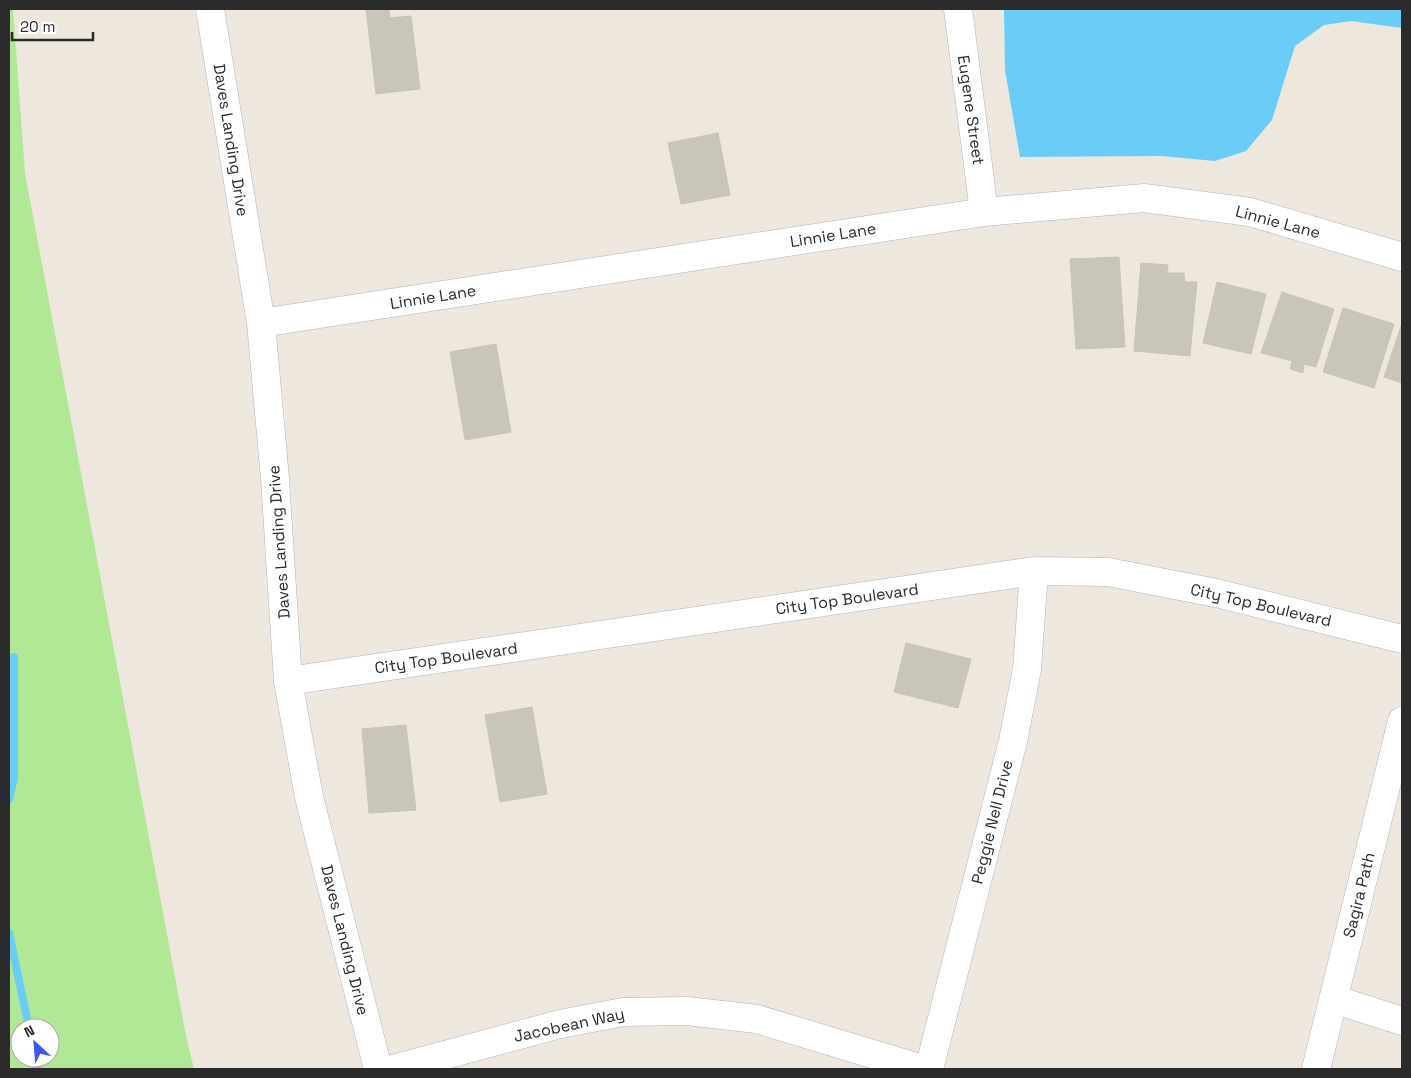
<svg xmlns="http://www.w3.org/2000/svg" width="1411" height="1078" font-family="'Space Grotesk',sans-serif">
	<rect width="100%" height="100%" fill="#eee7dd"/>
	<path fill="#b0e896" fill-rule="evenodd" d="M9,9H13L25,173L186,1036L194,1069H9ZM20,1028H50V1058H20Z"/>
	<path fill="#69cdf7" d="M1004,9H1402V28L1351,21L1324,25L1295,46L1272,120L1246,151L1215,161L1161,156L1020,157L1005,70Z"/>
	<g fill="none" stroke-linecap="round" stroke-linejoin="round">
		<path stroke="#69cdf7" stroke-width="8" d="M9,799L14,778V657
			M9,933L29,1028
			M35,1058L37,1069"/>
	</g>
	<path fill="#c9c5bb" stroke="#cac3b6" d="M366,9H389L390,18L411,16L420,89L376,94Z
		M718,133L730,195L681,204L668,143Z
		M1119,257L1125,347L1076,349L1070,259Z
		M1141,263L1168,265L1167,273H1184L1185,282H1197L1190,356L1134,351Z
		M1217,282L1266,294L1251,354L1203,343Z
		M1282,292L1334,309L1316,367L1304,364L1303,373L1290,369L1292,361L1261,353Z
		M1343,308L1394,324L1374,388L1323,372Z
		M1402,323V383L1384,377Z
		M496,344L511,432L465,440L450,352Z
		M906,643L971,659L958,708L894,692Z
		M532,707L547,794L500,802L485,715Z
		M406,725L416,810L369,813L362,729Z"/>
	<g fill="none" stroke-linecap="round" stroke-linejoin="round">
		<g stroke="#b1b3c0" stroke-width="29">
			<path id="minor" d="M210,9L261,323L275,479L288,681L309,797L378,1069
				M958,9L984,212
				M261,323L984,212L1144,198L1250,212L1402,257
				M288,681L1034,571L1108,572L1216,593L1402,639
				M1333,999L1402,1021
				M393,1069L560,1024L623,1012L687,1011L757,1019L922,1069
				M929,1069L1013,741L1027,669L1034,571
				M1316,1069L1402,721"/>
		</g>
		<use href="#minor" stroke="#fff" stroke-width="28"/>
	</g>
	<g text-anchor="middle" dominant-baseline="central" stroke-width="4.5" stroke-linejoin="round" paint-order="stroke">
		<g font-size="16" fill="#2b2b2b" stroke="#fff">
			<text transform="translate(971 110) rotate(82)">Eugene Street</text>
			<text transform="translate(231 140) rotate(81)">Daves Landing Drive</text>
			<text transform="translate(1278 222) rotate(15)">Linnie Lane</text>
			<text transform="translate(833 235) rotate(-9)">Linnie Lane</text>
			<text transform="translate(433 297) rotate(-9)">Linnie Lane</text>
			<text transform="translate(279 542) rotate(-94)">Daves Landing Drive</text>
			<text transform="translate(847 599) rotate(-8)">City Top Boulevard</text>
			<text transform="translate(1261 605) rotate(13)">City Top Boulevard</text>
			<text transform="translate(446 658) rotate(-8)">City Top Boulevard</text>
			<text transform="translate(992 822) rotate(-76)">Peggie Nell Drive</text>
			<text transform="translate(1359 895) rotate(-76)">Sagira Path</text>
			<text transform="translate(345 940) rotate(76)">Daves Landing Drive</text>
			<text transform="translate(569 1025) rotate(-12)">Jacobean Way</text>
		</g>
	</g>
	<rect width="1411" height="1078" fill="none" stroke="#2b2b2b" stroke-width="20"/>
	<g transform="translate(35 1043) rotate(334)"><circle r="24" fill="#ffffff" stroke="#aaaaaa"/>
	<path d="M0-4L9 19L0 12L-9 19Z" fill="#3959ff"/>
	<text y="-8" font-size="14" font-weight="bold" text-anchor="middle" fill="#2b2b2b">N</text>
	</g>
	<path d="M12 32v8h81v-8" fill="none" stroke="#2b2b2b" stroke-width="2.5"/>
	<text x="20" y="32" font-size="15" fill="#2b2b2b" stroke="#ffffff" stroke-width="4" paint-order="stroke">20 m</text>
</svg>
